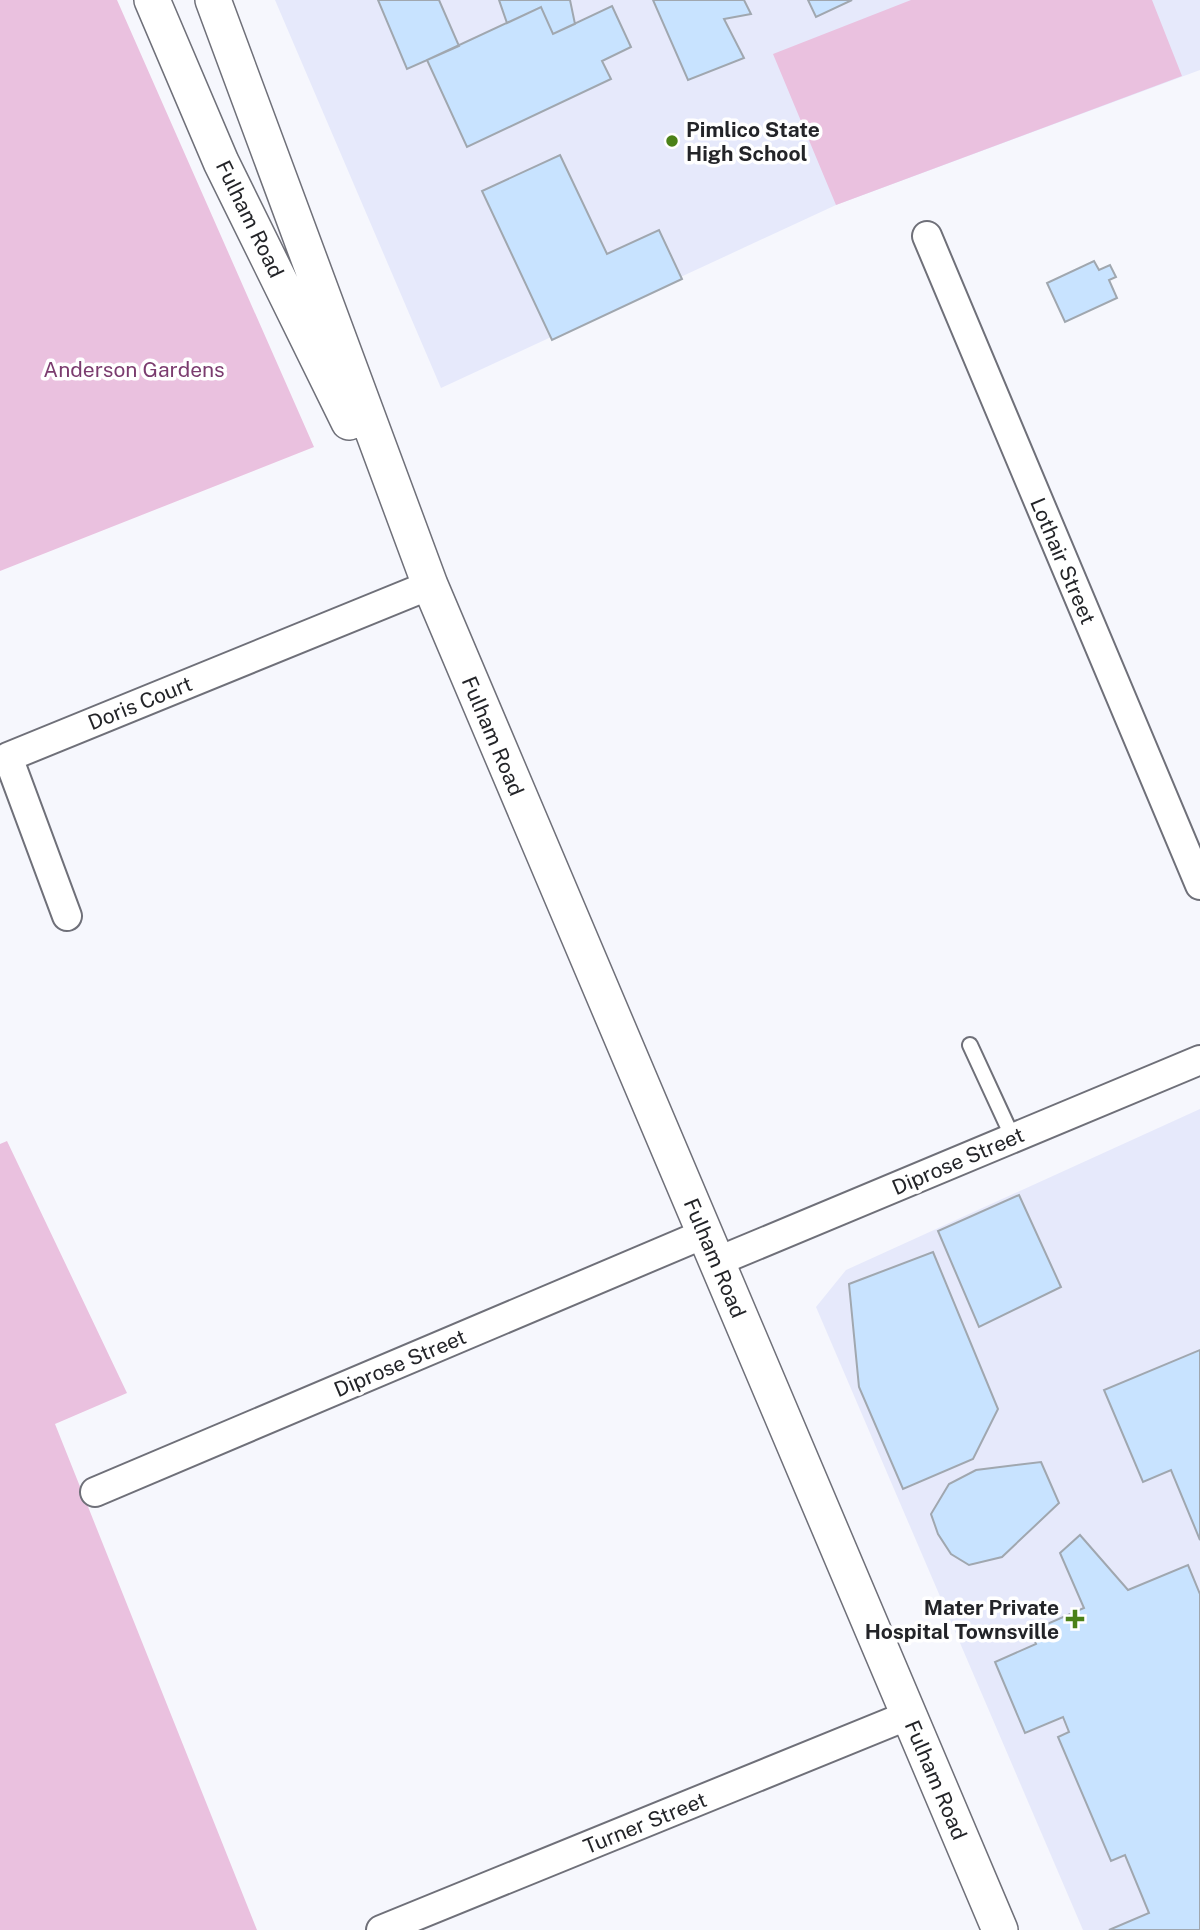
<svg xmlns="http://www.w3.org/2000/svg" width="1200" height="1930" font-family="'Public Sans',sans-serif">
	<rect width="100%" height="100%" fill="#f6f7fd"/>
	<path fill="#e6e9fb" d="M275,0H1200V70L836,205L441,388Z
		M1200,1109V1930H1083L816,1307L846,1270Z"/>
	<path fill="#eac1df" d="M0,0H117L314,447L0,571Z
		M911,0H1152L1182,76L836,205L773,54Z
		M7,1141L127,1393L55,1424L257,1930H0V1144Z"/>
	<path fill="#c8e3ff" stroke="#a0a7af" stroke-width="2" d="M378,0H439L459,46L407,69Z
		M499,0H570L575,24L553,34L541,7L507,23Z
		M653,0H744L751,14L724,19L744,58L688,80Z
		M808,0H852L816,17Z
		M612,6L631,47L602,61L611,79L467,147L427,60L541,7L553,34Z
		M560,155L607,254L659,230L682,279L552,340L482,191Z
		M1094,261L1099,270L1110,265L1116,277L1109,280L1117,298L1065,322L1047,283Z
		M1019,1195L1061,1287L979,1327L938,1231Z
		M933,1252L998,1409L973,1459L903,1489L859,1387L849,1284Z
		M1200,1350V1540L1171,1470L1143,1482L1104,1390Z
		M1041,1462L1059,1503L1002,1557L969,1565L951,1554L938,1534L931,1514L949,1484L976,1470Z
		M1080,1535L1128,1590L1188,1565L1200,1594V1930H1109L1149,1913L1125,1855L1111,1861L1058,1737L1069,1732L1063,1717L1025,1733L995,1662L1036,1644L1031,1631L1084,1608L1060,1553Z"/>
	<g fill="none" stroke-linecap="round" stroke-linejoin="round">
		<g stroke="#6f7079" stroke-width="18">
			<path id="service" d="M970,1045L1013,1138"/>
		</g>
		<g stroke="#6f7079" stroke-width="32">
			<path id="minor" d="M927,236L1200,885
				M67,916L8,757L430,585
				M716,1262L1200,1060
				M95,1492L704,1234
				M381,1930L909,1715"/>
		</g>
		<g stroke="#6f7079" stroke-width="38">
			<path id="tertiary" d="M152,0L221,162L349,422
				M213,0L430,585L1000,1930"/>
		</g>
		<use href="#service" stroke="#fff" stroke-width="14"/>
		<use href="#minor" stroke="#fff" stroke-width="28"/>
		<use href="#tertiary" stroke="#fff" stroke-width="35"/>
	</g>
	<g fill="#4b8118" stroke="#fff" stroke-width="2.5">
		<circle cx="672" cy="141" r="7"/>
		<path d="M1071.5 1608.5h7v7h7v7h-7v7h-7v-7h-7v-7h7z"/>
	</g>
	<g text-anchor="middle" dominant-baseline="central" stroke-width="7" stroke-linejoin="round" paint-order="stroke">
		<g font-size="21" font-weight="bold" fill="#232428" stroke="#fff" text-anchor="start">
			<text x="686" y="129">Pimlico State<tspan x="686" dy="24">High School</tspan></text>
			<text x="1059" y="1607" text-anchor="end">Mater Private<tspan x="1059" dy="24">Hospital Townsville</tspan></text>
		</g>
		<g font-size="21" fill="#232428" stroke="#fff">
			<text transform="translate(250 219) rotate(64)">Fulham Road</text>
			<text transform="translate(1063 561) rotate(67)">Lothair Street</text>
			<text transform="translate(140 703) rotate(-22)">Doris Court</text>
			<text transform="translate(493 736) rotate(67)">Fulham Road</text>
			<text transform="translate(958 1161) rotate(-23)">Diprose Street</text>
			<text transform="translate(715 1258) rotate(67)">Fulham Road</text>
			<text transform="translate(400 1363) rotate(-23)">Diprose Street</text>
			<text transform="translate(936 1780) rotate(67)">Fulham Road</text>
			<text transform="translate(645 1823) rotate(-22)">Turner Street</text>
		</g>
		<g font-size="21" fill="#7b3c6f" stroke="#fff">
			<text x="134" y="369">Anderson Gardens</text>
		</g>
	</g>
</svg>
